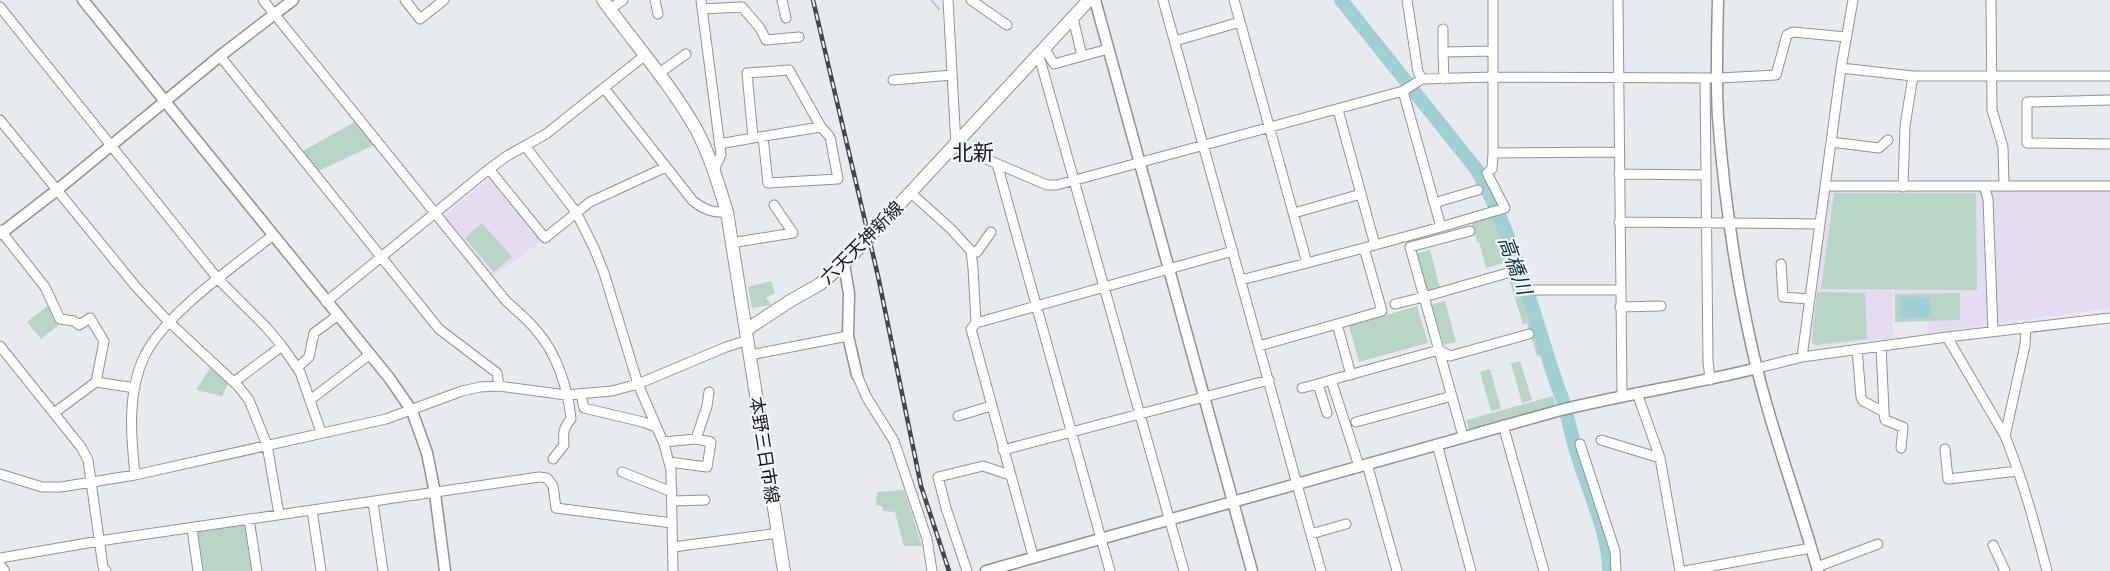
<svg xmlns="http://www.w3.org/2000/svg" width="2110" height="571" font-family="'Golos Text','Noto Sans JP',sans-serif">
	<rect width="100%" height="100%" fill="#e7ebf0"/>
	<path fill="#e6dcf1" d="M492,176L542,241L493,276L442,217Z
		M1829,189H2110V308L1928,333L1927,321L1895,322L1894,290L1855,289L1893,291V338L1814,347L1810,342Z"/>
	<path fill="#b7d4c4" d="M355,122L374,145L314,173L299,153Z
		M1834,193H1976L1977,290L1821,289Z
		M1493,214L1542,355L1537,356L1527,323L1523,324L1504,263L1486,268L1479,242H1477L1471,221Z
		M482,223L512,257L494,272L465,238Z
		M1430,250L1440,288L1427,292L1415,254Z
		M771,281L775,293L766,298L771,305L752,308L748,287Z
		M1817,292L1865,293L1867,339L1816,345L1812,342Z
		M1960,293V320L1895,322V294Z
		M1445,301L1456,342L1444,345L1431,305Z
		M50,304L60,324L41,339L27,322Z
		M1417,306L1428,343L1359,362L1349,326Z
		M1520,361L1532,400L1522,403L1511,363Z
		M210,368L228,384L222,396L196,390Z
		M1490,369L1501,409L1491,411L1480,372Z
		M1553,396L1556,406L1469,430L1466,420Z
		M904,490L922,546H904L895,512L883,511L882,506L876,505L877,492Z
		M243,524L246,527L253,571H202L197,533L198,530Z"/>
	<path fill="#a0cfd4" d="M1930,297L1931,317L1900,318V298Z"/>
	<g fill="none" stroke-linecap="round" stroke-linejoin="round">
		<path stroke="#a0cfd4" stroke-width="2" d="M931,0L939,9"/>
		<path stroke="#a0cfd4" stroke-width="14" d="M1341,0L1477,170C1514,236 1533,313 1557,385C1566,405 1569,426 1575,447C1585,483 1610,535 1609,571"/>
		<g stroke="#8f9397" stroke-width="11">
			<path id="minor" d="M263,0L506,301C516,310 527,319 536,330C557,353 568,389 571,419C563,428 563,434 564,445L553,459
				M405,0L420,19L444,0
				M655,0L658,14
				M701,0L721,155L714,170
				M782,0L786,18
				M948,0L956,145L958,147L1047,185H1057L1403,91L1422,79L1493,77L1719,78L1776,75L1787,35L1793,32L1846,37
				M971,0L1007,25
				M1163,0L1321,571
				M1234,0L1307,263L1241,280
				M1407,0L1418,72L1422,79
				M1618,0L1622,395
				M1991,0L1992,110L2003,147L2004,186
				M0,7L218,279L266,327L282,346L300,372L321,432
				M610,9L623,0
				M702,9L742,7L760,28L766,40L799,37
				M1073,18L1082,56
				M1443,29V52L1493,51
				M1175,41L1240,22
				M1045,49L1054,64L1108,49
				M1443,52L1444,79
				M220,56L439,329L497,373L499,386
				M1039,56L1184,571
				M1841,68L1913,76H2110
				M658,74L686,54
				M1705,78L1708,361L1710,380
				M893,80L952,75
				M604,88L693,201C705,210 712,213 727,212
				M2110,100L2027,102V143L2110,144
				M0,120L137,288L168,321L238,386L249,400L267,445L279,514
				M763,137L768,183L838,179L830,137L821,127L753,138L747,73L789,70L821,127
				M1831,142L1879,148L1888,140
				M719,144L753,138
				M525,146L576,212L594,248L604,273L638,384L664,444L671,470L673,571
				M1493,153L1619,152
				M997,164L1110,571
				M489,169L545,238L590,202L666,167
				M1619,174L1706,175
				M1826,186H2110
				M1984,186L1988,199L1993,331
				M1903,187L1905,126L1913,76
				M911,193L951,229L971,251L977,252L991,232
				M1434,203L1478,190
				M1294,213L1361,194
				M1619,222L1819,224
				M1441,227L1505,208L1487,173L1492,169L1493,153V0
				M0,230L45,287L60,319L74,321L79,325L90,318L104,341L96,382L54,413
				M731,243L793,233L774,205
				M1375,245L1441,227L1403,91
				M971,251L973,268L976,323L971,329L1033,556
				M1307,263L1375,245L1338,110
				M1781,264L1783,297L1809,299
				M1533,290H1620
				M326,302L489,169L507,156L546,134L644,56
				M1395,304L1424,297L1410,247L1470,231
				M1620,307L1661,306
				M976,323L1233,251
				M1947,337L2005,436C2023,480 2035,525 2047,571
				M0,346L81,447L88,460L103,567L106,571
				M1259,346L1337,324
				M1857,349L1861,397L1863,401L1884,412L1881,346
				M750,355L848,336
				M1802,357L1841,68L1853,0
				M297,368L309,357L314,333L337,316
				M1758,368L1802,357L1947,337L2110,318
				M857,375L867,398L894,441L927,539L932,571
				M1351,375L1337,324L1382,311L1364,248
				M96,382L135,388
				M234,382L282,346
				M1302,388L1318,384
				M1637,393L1660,458L1680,571
				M581,395L584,408L643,422L656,427
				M310,400L369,355
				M1884,412L1885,420L1903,427L1901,448
				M1327,413L1318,384L1331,380
				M958,416L991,406
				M1356,422L1452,396
				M1503,425L1544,571
				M1463,436L1424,297L1511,272
				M2005,436L2025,345L2026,327
				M1601,440L1660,458
				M663,442L696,439L707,406L709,392
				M1437,444L1471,571
				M1580,444L1615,551L1616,571
				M1945,449L1948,479L2018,471
				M1003,450L1269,380
				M669,462L707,467L711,442L696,439
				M1367,464L1397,571
				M1359,466L1331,380L1439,350L1450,356L1529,334
				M622,472L672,492
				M0,474L42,487H61L135,475L386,419L462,391L480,387L499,386L566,395L612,391L638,384L726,347L748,340
				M135,475C131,437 127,393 144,357C165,313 234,267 273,235
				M673,501L705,500
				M373,502L383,571
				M312,510L321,571
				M249,519L257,571
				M192,529L198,571
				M1311,534L1346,524
				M1993,545L2005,571
				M673,547L779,533
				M0,558L99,541L539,477L547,478L553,486L556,508L672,523
				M1817,567L1878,544
				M967,571L946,508L938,477L983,466L1010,475
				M1685,571L1811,548"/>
		</g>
		<g stroke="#8f9397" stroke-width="13">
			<path id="tertiary" d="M83,0L390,379L412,411L427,453L435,493L445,571
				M1095,0L1252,571
				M1718,0C1717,39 1716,80 1718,118C1724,195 1735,273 1752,348C1769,424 1797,497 1818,571
				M0,234L57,190L220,56L293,0
				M844,264L849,294L848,336L857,375
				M986,571L1561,410C1626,394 1693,384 1758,368"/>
		</g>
		<g stroke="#8f9397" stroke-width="14">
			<path id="secondary" d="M603,0C634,43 670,83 696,129C710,155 718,183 727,212L784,571
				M746,330L790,301L820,284L844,264L1089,0
				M0,567L3,571"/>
		</g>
		<use href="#minor" stroke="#fff" stroke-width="9"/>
		<use href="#tertiary" stroke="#fff" stroke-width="10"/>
		<use href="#secondary" stroke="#fff" stroke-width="12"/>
		<g stroke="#434548" stroke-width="4.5">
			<path id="rail" d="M813,0L878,276L921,486L949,571"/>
		</g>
		<use href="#rail" stroke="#f4f8fd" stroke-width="2" stroke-dasharray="7" stroke-linecap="butt"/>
	</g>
	<g text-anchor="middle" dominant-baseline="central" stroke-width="4.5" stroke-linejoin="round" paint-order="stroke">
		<g font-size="18" fill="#17181a" stroke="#f4f8fd">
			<text transform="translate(861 242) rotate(-45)">六天天神新線</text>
			<text transform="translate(765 450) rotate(81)">本野三日市線</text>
		</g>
		<g font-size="20" font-style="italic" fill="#043438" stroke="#f4f8fd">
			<text transform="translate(1516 265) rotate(70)">高橋川</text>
		</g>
		<g font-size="21" fill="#17181a" stroke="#f4f8fd">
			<text x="973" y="152">北新</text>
		</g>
	</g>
</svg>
